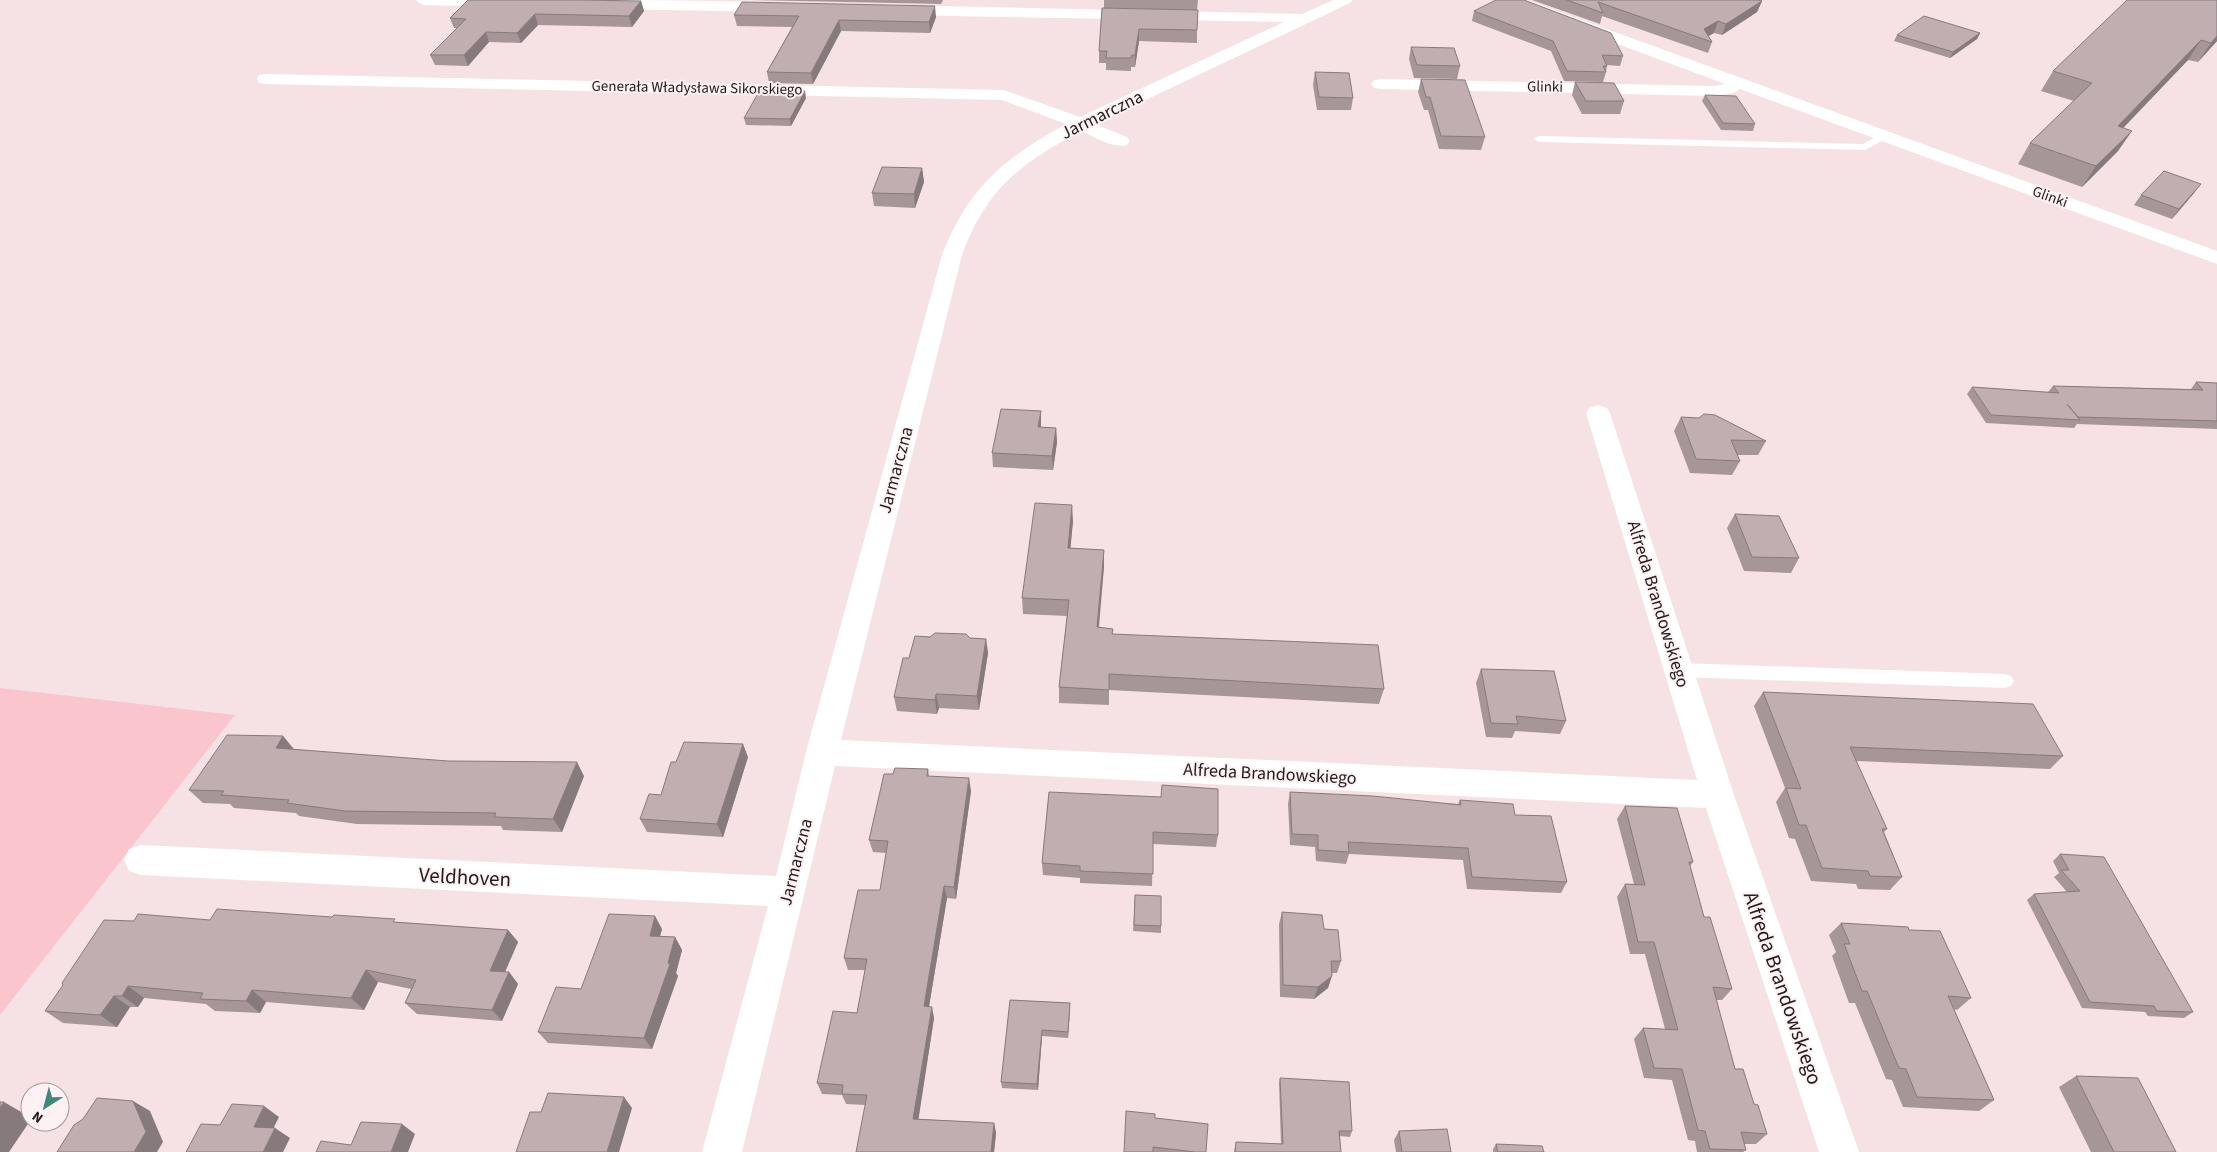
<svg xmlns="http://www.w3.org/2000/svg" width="2217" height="1152" font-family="'Source Sans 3',sans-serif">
	<rect width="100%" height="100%" fill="#f6e1e5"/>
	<path fill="#fbc5ce" d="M0,688L235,715L0,1015Z"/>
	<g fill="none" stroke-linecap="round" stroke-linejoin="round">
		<path fill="#fff" fill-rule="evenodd" d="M1883,133L1888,136L1887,138L1865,150L1539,142L1534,139L1539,136L1863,144Z
			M1679,663L2005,674L2011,676L2014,681L2011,686L2005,688L1679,677L1673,675L1670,670L1673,665Z"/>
		<path fill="#fff" fill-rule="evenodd" d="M416,0H511L513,2L510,5L505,7L424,5L419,3Z
			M640,0L777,2L782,4L785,7L782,10L777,12L605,9L600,7L597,4L603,0Z
			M1333,0H1353L1350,3L1095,124L1127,137L1130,141L1127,145C1113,149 1095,137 1081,131C1020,164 987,188 962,255L841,740L1697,780L1586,413L1589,408L1598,405L1607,408L1610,413L1734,795L1859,1152H1819L1706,808L835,766L742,1152H702L768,906L141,875L129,871L124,860L129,849L141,845L776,876L806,752L942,255C968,188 1004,158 1066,124L1002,100L265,84L259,83L257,79L259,75L265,74L1004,90L1080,117L1284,22L898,15L893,13L890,10L893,7L898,5L1302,14Z
			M1505,0H1527L2217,251V264L1740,89L1734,93L1714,96L1380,89L1374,88L1371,84L1374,80L1380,79L1714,86L1725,84L1508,3Z"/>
	</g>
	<path fill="#a69698" d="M752,0H943L941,4Z
		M1104,0H1198L1197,10L1104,8Z
		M1532,0H1758L1762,1L1757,12L1722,35L1714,33L1708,36L1712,42L1708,53L1602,16L1600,24Z
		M2217,0V41L2198,62L2188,60L2123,128L2118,151L2082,187L2018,164L2030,143L2074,101L2041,91L2053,71Z
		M641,1L644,11L632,27L538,25L521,43L489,42L468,66L435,65L430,55L457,28H454L450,18Z
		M1102,8L1197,30V43L1139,41L1135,67H1131V71L1106,70V63H1099V51Z
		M1474,11L1623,56L1620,66L1607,65L1606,72L1603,82L1564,81L1551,51L1472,21Z
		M734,15L936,17L930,33L841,31L813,84L769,83L767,72L792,27L737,26Z
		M1980,33L1977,39L1950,58L1894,41L1897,35Z
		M1411,47L1460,66L1457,79L1414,78L1409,59Z
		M1315,72L1353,98L1351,110H1317L1313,85Z
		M1421,79L1485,137L1481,150L1439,149L1428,110H1424L1418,92Z
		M1575,82L1624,101L1620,114H1582L1572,95Z
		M1705,95L1755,124L1753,131L1721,130L1702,101Z
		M806,98L791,126L746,125L744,118Z
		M922,168L924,182L915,208L874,206L872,193Z
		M2194,193L2172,219L2134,205L2141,195Z
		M2196,382L2217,383V429L2077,424L2074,428L1986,423L1967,394L1972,387L2048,392L2053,386L2191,389Z
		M1681,417L1766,441L1758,455H1737L1740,461L1732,475L1690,473L1674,431Z
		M1041,425V427L1056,428L1057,442L1053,470L993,467L992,453Z
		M1735,514L1799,558L1791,573L1744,571L1727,528Z
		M1073,521L1070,548L1104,550V566L1099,628L1113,634L1384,689L1379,704L1109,690V705L1059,703V687L1067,616L1023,614L1022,598Z
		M970,638L986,639L988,653L979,710L939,708L937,714L897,711L894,697L909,658Z
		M1481,669L1566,721L1560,734L1515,731L1512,738L1486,737L1476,683Z
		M1763,692L2063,756L2050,769L1856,761L1887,829L1884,832L1902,877L1890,890L1858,889L1856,884L1811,881L1795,839L1789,838L1776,802L1785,788L1754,706Z
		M283,736L294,749L584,776L562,832L503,830L501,826L357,824L299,816L296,813L234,808L230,804L203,803L189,790Z
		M748,757L723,837L647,832L640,819L661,795Z
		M928,769L929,776L971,791L956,899L947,898L929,1007L934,1018L918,1119L994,1123L996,1133L994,1152L865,1105L846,1104L842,1095L822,1094L817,1083L857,1013L865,970H848L844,958L880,890L886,853L873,852L869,840L893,774Z
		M1049,792L1218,835L1216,847L1153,844L1152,886L1080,883V878L1043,875L1042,863Z
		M1290,792L1458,804L1460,800L1515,815L1567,882L1561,893L1467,889L1463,860L1349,854L1346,864L1316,861L1315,847L1290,845L1288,804Z
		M1625,806L1693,862L1690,866L1704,917L1732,989L1722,1000H1716L1735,1069L1754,1104L1767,1134L1756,1144H1744L1746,1150L1743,1152H1697L1695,1141L1688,1140L1672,1080L1644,1078L1634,1039L1643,1028L1665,1029L1645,954H1630L1617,897L1625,884H1634L1617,819Z
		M2060,854L2193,1012L2184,1018L2148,1016L2145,1012L2082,1008L2027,900L2034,894L2067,892L2054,877L2059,873L2053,861Z
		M1135,895L1161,926V933L1133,931Z
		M1282,912L1324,929L1341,961L1337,973H1332L1328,988L1314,999L1280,997L1279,924Z
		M210,920L398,922L508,930L518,942L505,972H509L518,984L502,1021L417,1014L405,1003L411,989L378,982L364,1010L266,1002L260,1013L215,1011L206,1004L144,998L138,1007H130L117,1027L63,1023L45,1011L134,921Z
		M1841,923L1909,930L1971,998L1957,1010L1954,1009L1994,1100L1979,1111L1903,1107L1892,1080L1886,1079L1855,1003H1849L1832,956L1836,952L1829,935Z
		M662,929L660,936L675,937L682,950L676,973L678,976L652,1049L548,1043L538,1032L581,989Z
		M1010,1000L1070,1003V1009L1068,1038L1042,1036L1038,1090L1002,1088L1001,1082Z
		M2076,1076L2176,1152H2091L2059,1087Z
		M1280,1078L1352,1131L1350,1137L1340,1136L1341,1152H1234L1236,1142L1281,1144L1279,1083Z
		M1155,1118L1206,1152H1124Z
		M1399,1131L1451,1152H1396L1394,1140Z
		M1496,1144L1544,1152H1493V1149Z"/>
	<path fill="#877a7c" d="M641,1L644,11L632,27L629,16Z
		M1762,1L1757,12L1722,35L1726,24Z
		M935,6L936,17L930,33L929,22Z
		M535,14L538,25L521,43L517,33Z
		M839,20L841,31L813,84L811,73Z
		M1718,21L1714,33L1703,39L1704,29Z
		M1139,29V41L1135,67V55Z
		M486,32L489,42L468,66L464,55Z
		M1980,33L1977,39L1950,58L1953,52Z
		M2217,36V41L2198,62L2211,43Z
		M2201,40L2188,60L2105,147L2118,126Z
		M805,91L806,98L791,126L790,119Z
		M2132,131L2118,151L2082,187L2096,166Z
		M922,168L924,182L915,208L914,194Z
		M2201,184L2194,193L2172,219L2179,209Z
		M1041,411V425L1039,441L1038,427Z
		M1056,428L1057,442L1053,470L1052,456Z
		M1072,505L1073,521L1069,564L1068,548Z
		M1104,550V566L1097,643V627Z
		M986,639L988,653L979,710L977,696Z
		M936,694L939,708L937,714L935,700Z
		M283,736L294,750L276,748Z
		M743,744L748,757L723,837L717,824Z
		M577,762L584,776L562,832L553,819Z
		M969,778L971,791L956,899L954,887Z
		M944,886L947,898L927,1018L924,1006Z
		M655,916L662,929L657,948L650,936Z
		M508,930L518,942L500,983L490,971Z
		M675,937L682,950L676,973L678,976L652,1049L644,1038L668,963Z
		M366,970L378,982L364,1010L351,998Z
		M509,972L518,984L502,1021L492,1010Z
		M1332,976L1328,988L1314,999L1318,987Z
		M128,986L144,998L138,1007L122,996Z
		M252,990L266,1002L260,1013L246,1001Z
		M114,996L130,1007L117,1027L100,1015Z
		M1070,1003V1009L1068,1038V1032Z
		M932,1007L934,1018L917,1129L913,1119Z
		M1042,1030V1036L1038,1090L1037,1084Z
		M624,1097L632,1108L619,1152H607Z
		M133,1101L150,1111L163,1142L157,1152H134Z
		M4,1102L30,1117V1121L9,1152H0V1108Z
		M264,1106L279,1117L269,1137L254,1127Z
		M994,1123L996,1133L994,1152H991Z
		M402,1124L415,1134L408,1152H391Z
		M275,1128L290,1138L283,1152H263Z"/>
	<path fill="#c1aeb1" stroke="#877a7c" d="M468,0H581L641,1L629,16L535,14L517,33L486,32L464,55H430L466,19L450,18Z
		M1496,0H1524L1611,33L1623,56L1602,55L1607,66H1603L1606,72L1567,71L1553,41L1474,11Z
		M1567,0H1758L1762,1L1726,24L1718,21L1704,29L1712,42L1598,2L1603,13Z
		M2127,0H2217V36L2211,43L2201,40L2118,126L2132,131L2096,166L2030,143L2092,83L2053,71Z
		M742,2L935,6L929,22L839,20L811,73L767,72L799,16L734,15Z
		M1102,8L1198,10L1197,30L1139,29L1135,55H1132L1131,58H1106L1107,51H1099Z
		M1924,16L1980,33L1953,52L1897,35Z
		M1411,47L1454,48L1460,66L1417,65Z
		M1315,72L1349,73L1353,98L1319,97Z
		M1421,79L1465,80L1485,137L1441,136L1430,97H1426Z
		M1575,82L1614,83L1624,101H1586Z
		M760,90L805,91L790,119L744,118Z
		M1705,95L1736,96L1755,124L1723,123Z
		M882,167L922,168L914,194L872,193Z
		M2164,171L2201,184L2179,209L2141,195Z
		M2196,382L2217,383V421L2078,417L2067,404L2080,420L1991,415L1972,387L2059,393L2053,386L2203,390Z
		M1001,409L1041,411L1038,427L1056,428L1052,456L992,453Z
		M1704,414L1715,415L1766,441L1731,440L1740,461L1696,459L1681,417L1699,418Z
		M1035,503L1072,505L1068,548L1104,550L1097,627L1113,629L1112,634L1378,645L1384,689L1109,674V690L1059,687L1069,600L1022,598Z
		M1735,514L1779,516L1799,558L1752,557Z
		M935,633L966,634L970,638L986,639L977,696L936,694L935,700L894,697L903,658H909L915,636L930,637Z
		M1481,669L1554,671L1566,721L1516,716L1518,724L1491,723Z
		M1763,692L2033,704L2063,756L1850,747L1887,829H1882L1902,877L1870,876L1868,871L1822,868L1806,825H1799L1786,788L1801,789Z
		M227,735L283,736L276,748L448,761L577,762L553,819L494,817L496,813L345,811L287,803L289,800L221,795L224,791L189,790Z
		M684,742L743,744L717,824L640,819L649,794L661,795L671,762H676Z
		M895,768L928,769L927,776L969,778L954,887L944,886L924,1006L932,1007L913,1119L994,1123L991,1152H856L867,1095L842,1094L843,1085L817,1083L833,1011L857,1013L867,959L844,958L858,890H880L888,841L869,840L884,774H893Z
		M1162,785L1218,789V835L1153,832V874L1080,871V866L1042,863L1049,792L1161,797Z
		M1290,792L1373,796L1461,805L1460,800L1513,804L1515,815L1551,816L1567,882L1472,877L1468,848L1348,842L1349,852L1318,850V835L1292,834Z
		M1625,806L1677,808L1693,862H1689L1704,917H1710L1732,989L1713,987L1735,1069H1743L1754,1104L1758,1105L1767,1134L1741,1132L1746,1150L1710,1149L1705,1131L1698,1130L1682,1069L1654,1068L1643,1028L1678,1030L1654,942H1638L1625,884L1645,885Z
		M2060,854L2104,857L2193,1012L2157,1011L2154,1006L2090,1002L2034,894L2080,891L2061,870H2069Z
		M1135,895L1161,896V926L1134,925Z
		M217,909L332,917L334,915L395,919L393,922L508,930L490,971L509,972L492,1010L405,1003L416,980L366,970L351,998L252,990L246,1001L200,999L203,993L128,986L122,996H114L100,1015L45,1011L63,985L62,983L104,920L134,921L138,914L210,920Z
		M1282,912L1322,915L1324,929L1338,930L1341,961H1331L1332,976L1318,987L1283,985Z
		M609,914L655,916L650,936L675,937L668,963L670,964L644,1038L538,1032L556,987L581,989Z
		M1841,923L1908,927L1909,930L1940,931L1971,998L1948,996L1994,1100L1917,1097L1906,1069L1899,1068L1867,991H1862L1844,944H1850Z
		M1010,1000L1070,1003L1068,1032L1042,1030L1037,1084L1001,1082Z
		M2076,1076L2138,1078L2176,1152H2114Z
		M1280,1078L1349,1082L1352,1131H1339L1341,1152H1235L1236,1142L1283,1144Z
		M548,1093L624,1097L607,1152H516L530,1112H541Z
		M97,1098L133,1101L146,1132L134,1152H57L74,1125L83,1119Z
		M0,1102H4L0,1108Z
		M232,1104L264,1106L254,1127L275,1128L263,1152H186L201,1124L220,1125Z
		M1126,1111L1155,1114V1118L1208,1124L1206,1152H1195L1153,1147V1152H1124Z
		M361,1122L402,1124L391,1152H316L321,1141L351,1145Z
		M1447,1129L1451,1152H1402L1399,1131Z
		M1496,1144L1542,1146L1544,1152H1498Z"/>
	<g text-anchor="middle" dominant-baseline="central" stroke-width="4" stroke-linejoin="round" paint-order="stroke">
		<g font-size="15" fill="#221b1c" stroke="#fdf1f3">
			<text transform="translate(1545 87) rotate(1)">Glinki</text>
			<text transform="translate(697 88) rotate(1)">Generała Władysława Sikorskiego</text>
			<text transform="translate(2050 197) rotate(20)">Glinki</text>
		</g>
		<g font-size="18" fill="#221b1c" stroke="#fdf1f3">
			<text transform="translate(1102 115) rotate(-26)">Jarmarczna</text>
			<text transform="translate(896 470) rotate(-75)">Jarmarczna</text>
			<text transform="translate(1658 604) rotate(73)">Alfreda Brandowskiego</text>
			<text transform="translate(1270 774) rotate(3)">Alfreda Brandowskiego</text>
			<text transform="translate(796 862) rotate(-76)">Jarmarczna</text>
		</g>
		<g font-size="21" fill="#221b1c" stroke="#fdf1f3">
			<text transform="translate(465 877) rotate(3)">Veldhoven</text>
			<text transform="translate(1783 988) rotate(71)">Alfreda Brandowskiego</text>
		</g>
	</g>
	<g transform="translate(45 1107) rotate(216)"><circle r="24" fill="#fdf1f3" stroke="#a59b9d"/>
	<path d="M0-4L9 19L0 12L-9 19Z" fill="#3f867f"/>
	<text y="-8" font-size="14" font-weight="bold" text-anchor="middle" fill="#221b1c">N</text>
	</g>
</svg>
